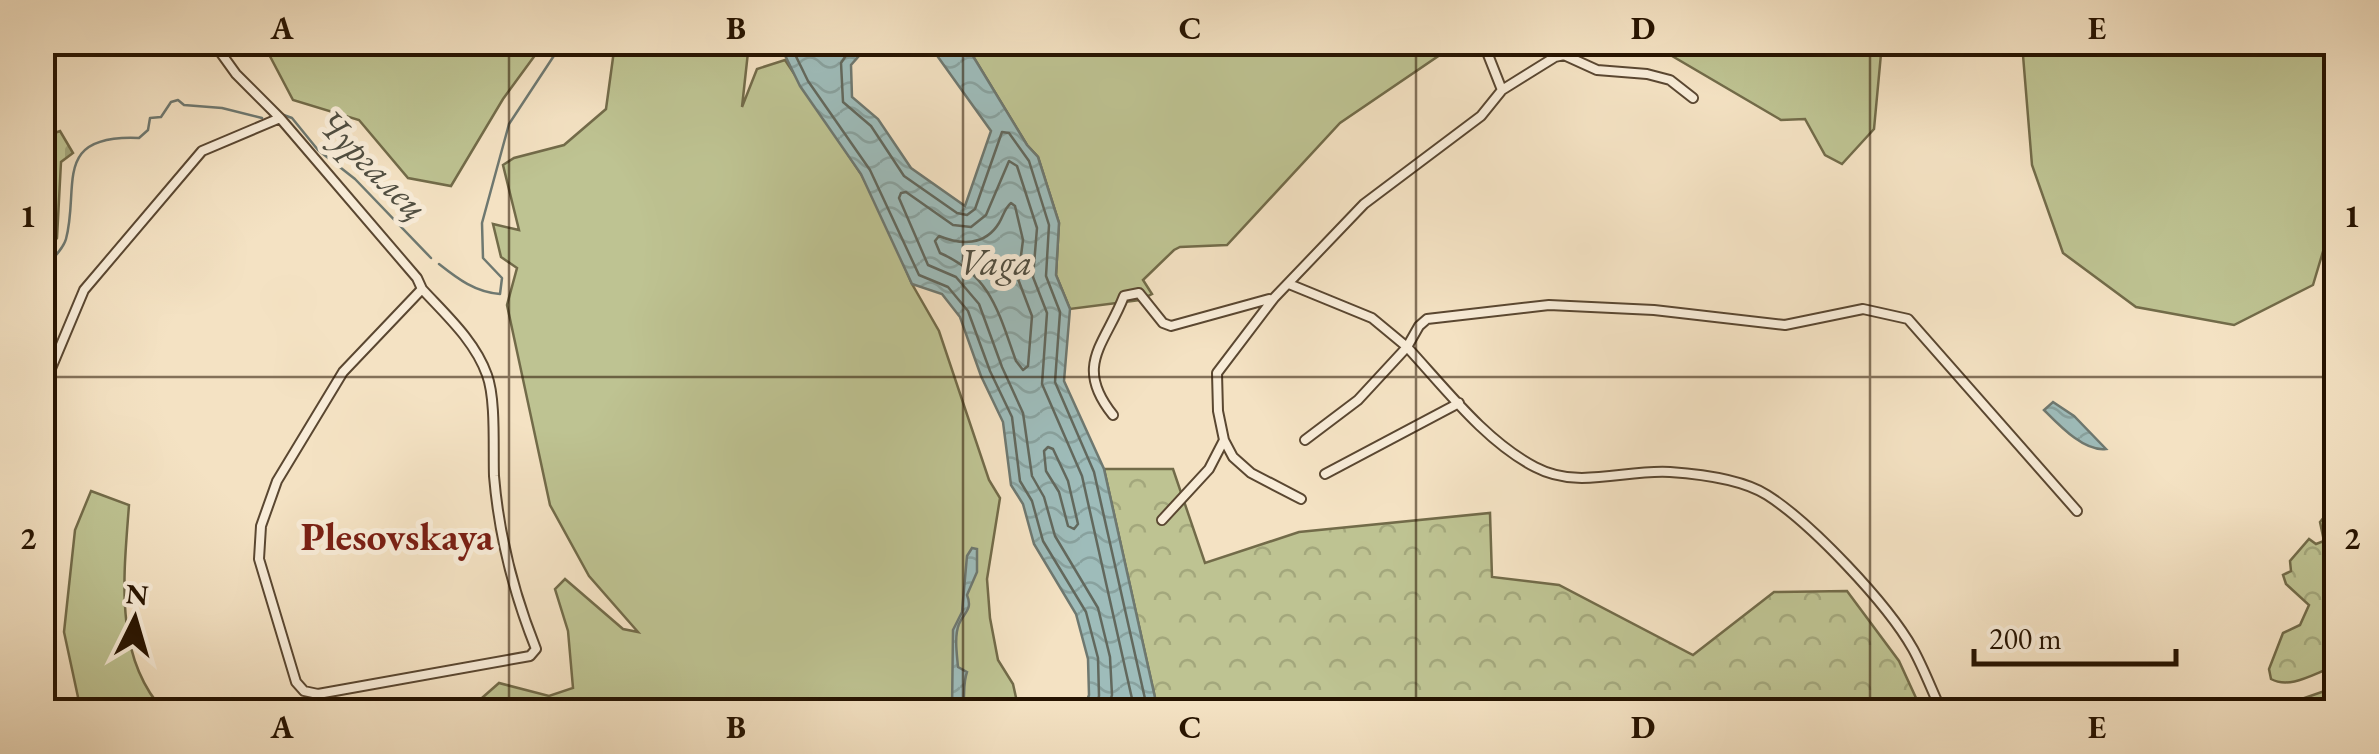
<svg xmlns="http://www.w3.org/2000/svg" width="2379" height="754" font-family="'EB Garamond',serif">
	<defs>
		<pattern id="forest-crowns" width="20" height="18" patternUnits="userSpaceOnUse" patternTransform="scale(2.5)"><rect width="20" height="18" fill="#bec392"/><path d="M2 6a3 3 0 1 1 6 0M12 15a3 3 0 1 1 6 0" fill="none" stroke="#a3a77c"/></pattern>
		<pattern id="cemetery-stones" width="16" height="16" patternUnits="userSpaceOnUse" patternTransform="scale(2.5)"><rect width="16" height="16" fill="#bec392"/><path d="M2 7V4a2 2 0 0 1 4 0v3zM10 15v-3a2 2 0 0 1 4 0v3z" fill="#a3a77c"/></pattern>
		<pattern id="water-waves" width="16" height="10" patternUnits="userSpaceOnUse" patternTransform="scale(2.5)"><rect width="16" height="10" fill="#9ebcba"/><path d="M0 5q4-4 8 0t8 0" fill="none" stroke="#88a19e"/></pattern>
	</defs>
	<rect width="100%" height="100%" fill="#f4e2c3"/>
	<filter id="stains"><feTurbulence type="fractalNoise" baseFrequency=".002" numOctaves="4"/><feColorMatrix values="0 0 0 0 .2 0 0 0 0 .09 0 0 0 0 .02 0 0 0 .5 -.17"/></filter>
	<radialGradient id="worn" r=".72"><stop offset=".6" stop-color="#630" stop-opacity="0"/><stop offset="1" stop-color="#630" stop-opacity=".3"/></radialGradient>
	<path fill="#bec392" stroke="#726b49" stroke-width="2.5" d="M1453,42V46L1340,123L1227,245L1180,247L1174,250L1143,280L1152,294L1140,300L1070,309L1056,275L1059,223L1038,157L1027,145L965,43Z
		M263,43H544L503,99L451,186L408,178L359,120L293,100Z
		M615,43H749L742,107L757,69L785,60L861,174L884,219L912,284L939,331L989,480L1000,498L987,579L990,618L998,660L1013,684L1019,711L466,712L499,683L549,696L573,688L568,631L555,589L565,579L623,629L638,632L589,576L550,505L507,305L517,268L501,257L493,224L519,230L503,165L514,158L564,145L606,109Z
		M1650,43H1882L1874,129L1842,164L1825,155L1805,119L1781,120Z
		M2022,43H2334L2336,208L2313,285L2234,325L2136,307L2063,253L2032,165Z
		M91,491L129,505C124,574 113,656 164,711H81L64,632L75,530Z"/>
	<path fill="url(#forest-crowns)" stroke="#726b49" stroke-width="2.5" d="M1104,469H1173L1205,563L1299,532L1490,513L1492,577L1559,585L1693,655L1774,592L1847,591L1899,661L1922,711H1158Z
		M2325,516H2336V666C2316,672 2291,690 2271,679L2269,669L2283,633L2300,625L2309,605L2286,584L2283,575L2291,571L2290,561L2309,539L2316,544L2324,541L2320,522Z
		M2336,687V711H2298L2293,702Z"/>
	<path fill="url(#cemetery-stones)" stroke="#726b49" stroke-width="2.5" d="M60,131L73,153L61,162L57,238L43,256V137Z"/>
	<path fill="url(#water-waves)" stroke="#6e7870" stroke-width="2.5" d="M779,43H864L866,48L851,65L852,97L878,119L911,168L965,206L991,131L928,43H965L1027,145L1038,157L1059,223L1056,275L1070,309L1064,381L1104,469L1158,711H1083L1089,695L1088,659L1076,614L1034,544L1023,504L1011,485L1003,422L981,376L960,317L942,294L912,284L861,174L800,86Z
		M2053,402L2074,416L2106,449C2084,452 2059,425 2044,410Z
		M972,548L977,549V572L967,595C973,610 964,612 959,624C954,636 957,655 958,667L967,672C962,686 966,698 962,711H952L953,630L962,612L967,556Z"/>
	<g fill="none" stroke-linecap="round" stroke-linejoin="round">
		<path stroke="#62685d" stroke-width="2.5" d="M789,42L808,81L870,170L919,275L948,287L968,311L990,371L1012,417L1020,481L1032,501L1043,541L1086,612L1098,658L1099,696L1094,712
			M855,42L841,63L843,102L871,126L904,176L957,213L967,215L975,209L1002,132L1009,133L1029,161L1049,225L1046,276L1060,312L1055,382L1094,472L1148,712
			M1011,203L1015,206L1023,240L1018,279L1032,316L1028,366L1023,370L1016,361C999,314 991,275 940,253L935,241L939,236C961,245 985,246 999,223C1004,215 1004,209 1011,203Z
			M1048,447L1053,449L1068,481L1078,524L1074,529L1068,526L1059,492L1046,471L1044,451Z
			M1107,712L1112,695L1110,657L1098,608L1055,536L1044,497L1032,476L1023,413L1002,367L979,304L956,277L928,265L899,198L901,193L906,192L953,225L971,227L986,215L1009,161L1017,166L1037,228L1033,277L1047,313L1042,384L1082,476L1135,712"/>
		<path stroke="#6e7870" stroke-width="2.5" d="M281,114L292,118L318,150L355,179L431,258
			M439,264C458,279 475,292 500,294L502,278L483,258L482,223L509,124L563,42
			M42,270C50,261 63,250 66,239C80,187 51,134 139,138L148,130L150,118L161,117L171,102L178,100L184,105L222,108L262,118"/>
		<g stroke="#5a4731" stroke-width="12">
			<path id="street" d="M213,42L236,74L280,118
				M1483,42L1502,90
				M1289,284L1372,318L1407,347L1419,326L1427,319L1549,305L1654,310L1785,325L1863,309L1908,319L2077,511
				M42,390L84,290L202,151L280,118L417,278L422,289L343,372L277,481L261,526L259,559L296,682L304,691L318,694L530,656L536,649C514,594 499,536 494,476C493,449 496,399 487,375C475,341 446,315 422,289
				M1113,415C1073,365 1105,345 1124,296L1139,293L1163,323L1171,326L1269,299
				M1305,440L1358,400L1407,347C1445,388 1485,441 1535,467C1578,490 1625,469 1670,472C1699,474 1742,479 1767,495C1811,523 1887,603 1913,649C1924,669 1932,691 1942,712
				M1325,474L1459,403
				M1301,499L1251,473L1233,457L1224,440L1218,411L1217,373L1274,298L1364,204L1481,116L1502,90L1555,57L1564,55L1597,70L1647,74L1670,80L1693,98
				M1162,520L1209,469L1224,440"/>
		</g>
		<use href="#street" stroke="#f8ecd8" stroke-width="8"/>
	</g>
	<path fill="none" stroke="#261300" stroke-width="2.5" stroke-opacity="0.55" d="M509,42V712M963,42V712M1416,42V712M1870,42V712M42,377H2336"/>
	<g text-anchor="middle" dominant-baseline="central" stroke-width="10" stroke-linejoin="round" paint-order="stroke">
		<g font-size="38" font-style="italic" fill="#504e41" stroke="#f8ecd8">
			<text transform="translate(373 164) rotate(45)">Чургалец</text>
			<text x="996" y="261">Vaga</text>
		</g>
		<g font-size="40" font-weight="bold" fill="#7a1f14" stroke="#f8ecd8">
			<text x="397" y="536">Plesovskaya</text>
		</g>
	</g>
	<rect width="2379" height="754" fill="none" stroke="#f4e2c3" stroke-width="110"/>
	<g transform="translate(135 619) rotate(5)" stroke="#f8ecd8" stroke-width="8" paint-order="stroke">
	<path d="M0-8L18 38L0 25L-18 38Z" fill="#261300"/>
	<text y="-15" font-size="28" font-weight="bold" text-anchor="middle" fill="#261300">N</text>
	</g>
	<path d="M1974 649v15h202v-15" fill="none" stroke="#261300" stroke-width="5"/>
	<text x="1989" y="649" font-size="30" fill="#261300" stroke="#f8ecd8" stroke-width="8" paint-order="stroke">200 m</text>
	<rect x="55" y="55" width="2269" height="644" fill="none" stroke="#261300" stroke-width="4"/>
	<g font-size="32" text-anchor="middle" font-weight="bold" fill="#261300">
		<text x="282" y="39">A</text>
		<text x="736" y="39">B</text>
		<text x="1190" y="39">C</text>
		<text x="1643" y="39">D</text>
		<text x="2097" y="39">E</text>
		<text x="28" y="227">1</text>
		<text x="2352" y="227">1</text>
		<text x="28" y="549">2</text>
		<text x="2352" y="549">2</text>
		<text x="282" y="738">A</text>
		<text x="736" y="738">B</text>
		<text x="1190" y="738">C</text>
		<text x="1643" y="738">D</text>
		<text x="2097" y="738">E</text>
	</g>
	<rect width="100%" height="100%" filter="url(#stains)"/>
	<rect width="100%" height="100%" fill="url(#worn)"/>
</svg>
